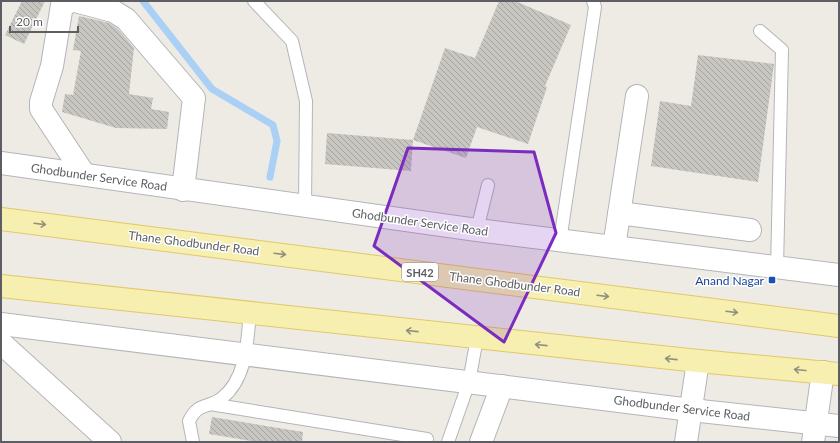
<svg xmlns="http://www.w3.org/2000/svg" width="840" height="443" font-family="Lato,sans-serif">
	<defs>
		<pattern id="building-back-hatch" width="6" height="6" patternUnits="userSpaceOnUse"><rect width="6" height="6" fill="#c8c6c0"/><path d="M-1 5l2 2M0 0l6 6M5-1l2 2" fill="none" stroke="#a6a4a0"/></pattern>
	</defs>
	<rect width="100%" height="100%" fill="#edebe4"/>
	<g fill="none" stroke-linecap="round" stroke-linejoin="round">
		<path stroke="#abd0f6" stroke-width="7" d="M143,1L212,89L273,125L277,141L270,177"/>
	</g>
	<path fill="url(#building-back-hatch)" d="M22,1H45L24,44L5,35Z
		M499,1H515L571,25L545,86L547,87L528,144L477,127L466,158L413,140L445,48L475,58Z
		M79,16L109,23L118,29L134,48L129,94L153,98L151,109L169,112L167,129L116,128L62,112L65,94L73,95L81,51L73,50Z
		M698,55L774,64L758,182L651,166L660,101L691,106Z
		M327,133L413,140L411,171L325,164Z
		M212,417L303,432L302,442H258L209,434Z"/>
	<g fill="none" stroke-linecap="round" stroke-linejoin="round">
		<g stroke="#b4b5b9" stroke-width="14">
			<path id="service" d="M254,1L292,41L306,101L305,206
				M760,31L782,50L777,268
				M477,230L488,185
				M560,241L595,7L593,1
				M210,404L427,439
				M193,442L189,421C199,401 208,409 222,398C247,378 247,342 250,313
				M448,442L469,382L477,338"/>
		</g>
		<g stroke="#b4b5b9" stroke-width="24">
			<path id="minor" d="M72,1L62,5L52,66L41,102V109L84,174
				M75,1L113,11L126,19L194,98L183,190
				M619,213L750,230
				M614,247L637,96
				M1,343L110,442
				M481,442L502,386
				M686,442L698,361
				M813,442L823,372"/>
		</g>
		<g stroke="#b4b5b9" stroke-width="24">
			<path id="tertiary" d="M1,163L477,230L839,275
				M1,324L691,410L839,426"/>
		</g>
		<g stroke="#e2c868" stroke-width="24">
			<path id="primary" d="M1,219L839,326
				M1,286L698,361L839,374"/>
		</g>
		<use href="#service" stroke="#fff" stroke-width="12"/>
		<use href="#minor" stroke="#fff" stroke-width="22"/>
		<use href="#tertiary" stroke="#fff" stroke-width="22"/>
		<use href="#primary" stroke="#f6efaf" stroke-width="22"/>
	</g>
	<defs><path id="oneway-shaft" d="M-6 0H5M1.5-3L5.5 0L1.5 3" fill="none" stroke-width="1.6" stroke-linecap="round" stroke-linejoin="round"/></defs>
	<g stroke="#92917e">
		<use href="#oneway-shaft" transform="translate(40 224) rotate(7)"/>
		<use href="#oneway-shaft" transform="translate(280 254) rotate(7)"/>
		<use href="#oneway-shaft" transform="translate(603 296) rotate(7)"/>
		<use href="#oneway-shaft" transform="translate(732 312) rotate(7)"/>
		<use href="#oneway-shaft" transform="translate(412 331) rotate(-174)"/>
		<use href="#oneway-shaft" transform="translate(541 345) rotate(-174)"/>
		<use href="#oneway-shaft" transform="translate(671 359) rotate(-174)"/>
		<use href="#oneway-shaft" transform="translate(800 370) rotate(-175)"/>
	</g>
	<path fill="#7b2cbf" fill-opacity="0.2" stroke="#7b2cbf" stroke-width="3" stroke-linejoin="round" d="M408,148L534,152L556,233L504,342L374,246Z"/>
	<rect fill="#1a4fb4" stroke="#fff" stroke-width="1.5" x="768" y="276" width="8" height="8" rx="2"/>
	<g text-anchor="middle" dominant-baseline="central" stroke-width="3" stroke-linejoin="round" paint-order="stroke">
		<rect fill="#fff" stroke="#8d8e92" stroke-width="1" x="402" y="263" width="36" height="18" rx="3"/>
		<g font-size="11" font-weight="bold" fill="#5c5e63">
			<text x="420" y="272">SH42</text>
		</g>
		<g font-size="12" fill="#5c5e63" stroke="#fff">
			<text transform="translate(99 177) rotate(8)">Ghodbunder Service Road</text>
			<text transform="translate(420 222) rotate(8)">Ghodbunder Service Road</text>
			<text transform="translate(194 243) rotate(7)">Thane Ghodbunder Road</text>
			<text transform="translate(515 284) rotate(7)">Thane Ghodbunder Road</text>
			<text transform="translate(682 408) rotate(7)">Ghodbunder Service Road</text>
		</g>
		<g font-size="12" fill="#164399" stroke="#fff" text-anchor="end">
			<text x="764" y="280">Anand Nagar</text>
		</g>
	</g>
	<rect width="840" height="443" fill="none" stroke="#5c5e63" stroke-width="4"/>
	<path d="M10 26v6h68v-6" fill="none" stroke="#5c5e63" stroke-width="2"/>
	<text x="16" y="26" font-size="12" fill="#5c5e63" stroke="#ffffff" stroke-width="3" paint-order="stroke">20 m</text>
</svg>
